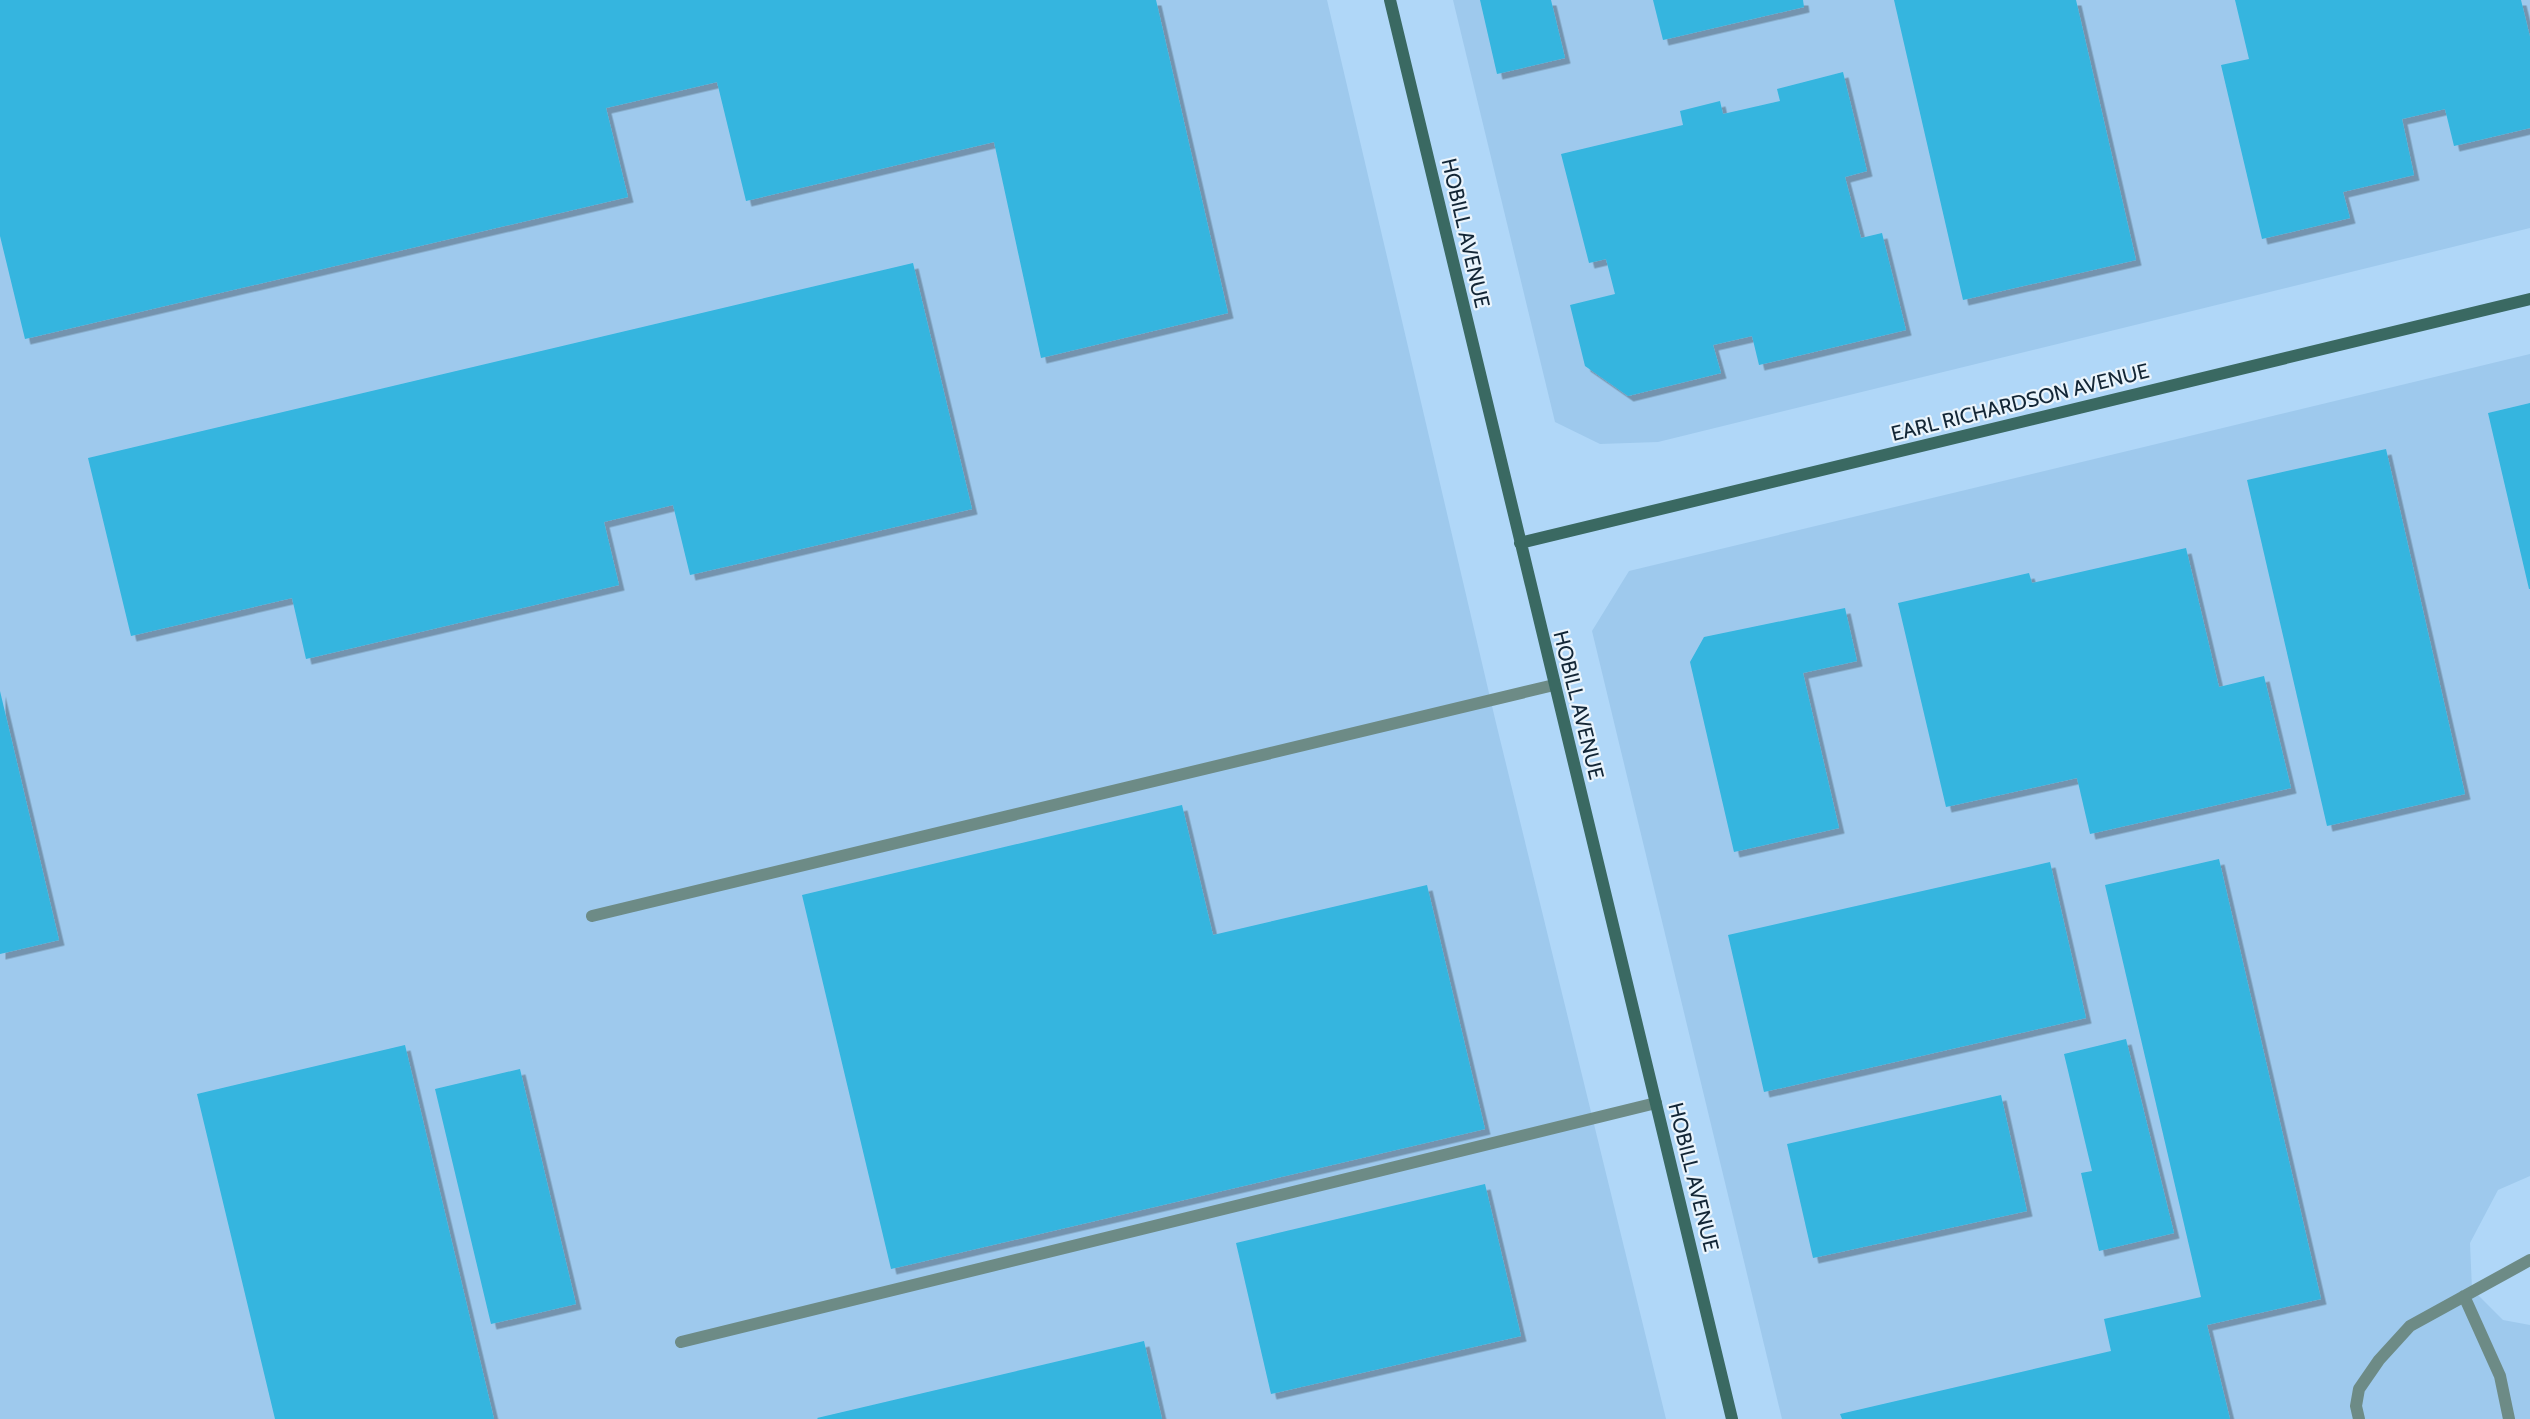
<svg xmlns="http://www.w3.org/2000/svg" width="2530" height="1419" font-family="Cabin,sans-serif">
	<defs>
		<filter id="shadow"><feDropShadow dx="5.5" dy="5.5" stdDeviation="0" flood-color="#0004"/></filter>
	</defs>
	<rect width="100%" height="100%" fill="#b0d7f8"/>
	<path fill="#9ec9ed" d="M0,0H1327L1496,723L1666,1419H0Z
		M1453,0H2530V228L1658,442L1600,444L1555,422Z
		M2530,354V1176L2498,1190L2470,1243L2472,1289L2503,1320L2530,1325V1419H1782L1592,631L1629,571Z"/>
	<path fill="#34b5df" filter="url(#shadow)" d="M0,0H1156L1228,313L1041,358L994,142L746,201L717,82L606,108L628,197L25,339L0,236Z
		M1480,0H1551L1565,58L1497,74Z
		M1653,0H1803L1804,7L1663,40Z
		M1894,0H2076L2136,260L1963,300Z
		M2235,0H2521L2530,37V128L2454,146L2445,109L2402,119L2414,175L2343,192L2350,218L2262,239L2221,65L2249,59Z
		M1843,72L1867,171L1845,177L1861,238L1882,233L1906,330L1759,365L1752,336L1713,345L1721,373L1628,396L1585,366L1570,305L1615,294L1606,259L1589,263L1561,154L1683,125L1680,111L1720,101L1723,114L1780,101L1777,89Z
		M913,263L972,509L690,575L673,505L604,522L619,585L306,659L292,598L131,636L88,458Z
		M2530,403V589H2529L2488,413Z
		M2386,449L2465,794L2327,826L2247,480Z
		M2186,548L2219,687L2264,676L2291,788L2090,834L2077,778L1946,807L1898,603L2029,573L2032,583Z
		M1845,608L1857,661L1803,673L1839,828L1734,852L1690,662L1704,637Z
		M0,691L59,940L0,954Z
		M1182,805L1213,935L1427,885L1485,1129L891,1269L802,895Z
		M2219,859L2321,1299L2207,1325L2230,1419H1842L1840,1414L2111,1351L2104,1319L2201,1297L2105,885Z
		M2050,862L2086,1018L1764,1092L1728,935Z
		M2126,1039L2174,1233L2099,1251L2081,1173L2092,1171L2064,1054Z
		M405,1045L494,1419H275L197,1094Z
		M520,1069L576,1304L491,1324L435,1089Z
		M2001,1095L2027,1211L1813,1258L1787,1144Z
		M1485,1184L1521,1336L1271,1394L1236,1243Z
		M1144,1341L1162,1419H818L817,1418Z"/>
	<g fill="none" stroke-linecap="round" stroke-linejoin="round">
		<path stroke="#6d8b86" stroke-width="12" d="M592,916L1554,685
			M2464,1296L2500,1376L2509,1419
			M681,1342L1656,1103
			M2359,1419L2356,1406L2359,1389L2379,1360L2410,1326L2530,1260"/>
		<path stroke="#3a6962" stroke-width="12" d="M1390,0L1732,1419
			M1520,543L2530,299"/>
	</g>
	<g text-anchor="middle" dominant-baseline="central" stroke-width="4.5" stroke-linejoin="round" paint-order="stroke">
		<g font-size="21" fill="#132636" stroke="#eaf4fc">
			<text transform="translate(1466 233) rotate(77)">HOBILL AVENUE</text>
			<text transform="translate(2020 402) rotate(-14)">EARL RICHARDSON AVENUE</text>
			<text transform="translate(1579 705) rotate(76)">HOBILL AVENUE</text>
			<text transform="translate(1694 1177) rotate(76)">HOBILL AVENUE</text>
		</g>
	</g>
</svg>
